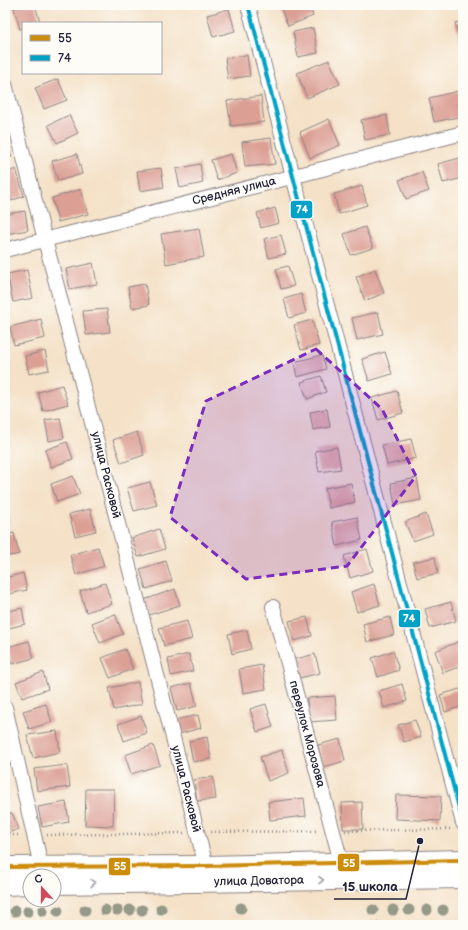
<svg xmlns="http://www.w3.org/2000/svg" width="468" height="930" font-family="'Balsamiq Sans',sans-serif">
	<rect width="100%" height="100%" fill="#fdfcf7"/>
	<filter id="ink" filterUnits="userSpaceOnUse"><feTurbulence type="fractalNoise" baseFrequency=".025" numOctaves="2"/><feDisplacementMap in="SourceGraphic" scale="8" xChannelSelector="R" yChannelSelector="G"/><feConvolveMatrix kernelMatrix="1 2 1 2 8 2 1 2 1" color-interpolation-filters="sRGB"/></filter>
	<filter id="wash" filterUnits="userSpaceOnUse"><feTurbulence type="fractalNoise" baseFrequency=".012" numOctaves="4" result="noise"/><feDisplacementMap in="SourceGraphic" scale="16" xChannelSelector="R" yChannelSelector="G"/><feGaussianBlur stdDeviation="0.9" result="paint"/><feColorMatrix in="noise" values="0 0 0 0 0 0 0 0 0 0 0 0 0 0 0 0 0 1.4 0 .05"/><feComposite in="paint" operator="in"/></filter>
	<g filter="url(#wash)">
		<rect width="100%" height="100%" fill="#f4e1c7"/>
		<g id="blocks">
			<path fill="#db9f94" d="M13,5H35L40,22L37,23H23V28L20,29Z
				M292,5H309L313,16L288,26L281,9Z
				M229,9L235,31L213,37L207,15Z
				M463,21V43H461L455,23Z
				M313,28L318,53L298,57L293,32Z
				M247,55L250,76L228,79L225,58Z
				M329,60L340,84L307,98L297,73Z
				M58,79L67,100L44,109L35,88Z
				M463,90V116L434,122L429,98Z
				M261,96L264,122L231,126L227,101Z
				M69,115L78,133L57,143L48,125Z
				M387,115L390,135L365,140L361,120Z
				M329,119L340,145L310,158L300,132Z
				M5,138L12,157L5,159Z
				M271,138L275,164L245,167L242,142Z
				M77,154L82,174L58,181L52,161Z
				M231,154L237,173L217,180L211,160Z
				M463,157V178L443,183L438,164Z
				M200,164L203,183L180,188L176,169Z
				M161,168L164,187L140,191L137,171Z
				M16,169L24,196L5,203V173Z
				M422,172L429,191L406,199L399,180Z
				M362,186L367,205L339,214L334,194Z
				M81,189L88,214L58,222L52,198Z
				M275,208L279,223L261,228L257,213Z
				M25,211L28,230L6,234L5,214Z
				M365,227L373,248L351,255L344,234Z
				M199,228L204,257L166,264L161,234Z
				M281,235L286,254L269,258L264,239Z
				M93,263L97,284L70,289L66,269Z
				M288,266L294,286L281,289L276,269Z
				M375,269L384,293L365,301L356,277Z
				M27,270L33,298L13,302L7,274Z
				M145,284L149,305L132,308L128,287Z
				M301,294L306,313L289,318L284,299Z
				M107,309L110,332L86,335L83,311Z
				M378,312L383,334L357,340L352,318Z
				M41,319L45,338L14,345L10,327Z
				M312,320L319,345L301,350L294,325Z
				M45,351L49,370L29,374L25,356Z
				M385,352L392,374L369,381L362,359Z
				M322,355L326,369L297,377L294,362Z
				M321,376L326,392L307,399L301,382Z
				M62,385L68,404L43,411L38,392Z
				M397,391L403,413L378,420L372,398Z
				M327,409L330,427L313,430L310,412Z
				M60,418L64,438L49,441L45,420Z
				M137,432L144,455L121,463L113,440Z
				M411,439L416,458L387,465L382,445Z
				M67,442L73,459L51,467L45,450Z
				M337,447L341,469L319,472L315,451Z
				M73,476L80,494L57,502L51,484Z
				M417,478L421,500L395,505L391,483Z
				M150,482L157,505L134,511L127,488Z
				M351,483L355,502L329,508L325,488Z
				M5,502H6L9,523H5Z
				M90,509L96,531L75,536L69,514Z
				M426,514L433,534L413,541L405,522Z
				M357,517L362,540L337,546L332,522Z
				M159,529L165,549L138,557L132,538Z
				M14,533L19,554L5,557V535Z
				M98,547L104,566L76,575L70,555Z
				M367,549L373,571L350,578L344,556Z
				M435,557L438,573L417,578L413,562Z
				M166,561L172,581L146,589L140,569Z
				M23,573L27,590L5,595V578Z
				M105,583L112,604L86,612L80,591Z
				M374,584L380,605L357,612L351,592Z
				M175,589L180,605L149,615L144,600Z
				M451,602L456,621L430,628L425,609Z
				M22,608L25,624L5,629V612Z
				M115,614L123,634L100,643L92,623Z
				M307,617L312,636L294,641L289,621Z
				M390,617L394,635L367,642L363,624Z
				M187,621L192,639L164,646L159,628Z
				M247,630L251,649L232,654L228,634Z
				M29,641L34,658L12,664L7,647Z
				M460,641L463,648V665L443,673L435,651Z
				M125,649L133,669L110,678L102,658Z
				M393,651L399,670L378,677L372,658Z
				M189,654L193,671L171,676L168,659Z
				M315,654L320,673L296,679L292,660Z
				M262,665L266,689L243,693L239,669Z
				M43,672L48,689L22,698L16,682Z
				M138,682L142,704L114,710L109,688Z
				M191,683L197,706L177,711L171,688Z
				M402,684L407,701L384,708L379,691Z
				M463,688V706L445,712L440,695Z
				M335,696L337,720L308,722L307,698Z
				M46,704L52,722L29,729L23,711Z
				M266,704L273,727L257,732L250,709Z
				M198,715L201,728L179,734L175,720Z
				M141,716L147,733L124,741L118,724Z
				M415,720L421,737L404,742L398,725Z
				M57,731L60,752L33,758L27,735Z
				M207,737L211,759L193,762L189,741Z
				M340,739L345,761L323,767L318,745Z
				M153,745L160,765L131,774L125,755Z
				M282,750L289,773L268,781L260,757Z
				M67,765L70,787L37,791L34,769Z
				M213,777L216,799L197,801L194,780Z
				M86,789H114L113,826L85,825Z
				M396,795L441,796L440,821L395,819Z
				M304,798L306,816L270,820L268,802Z
				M66,802L69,822L42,827L38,807Z
				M362,802L363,829H343L342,803Z
				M12,813L19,829L5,834V816Z"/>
		</g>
	</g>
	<g filter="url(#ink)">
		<use href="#blocks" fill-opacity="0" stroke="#8b8281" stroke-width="1"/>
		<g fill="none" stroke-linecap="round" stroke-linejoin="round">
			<g stroke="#8b8281" stroke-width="16">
				<path id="minor" d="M248,5L463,823
					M5,84L206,866
					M5,250L463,133
					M273,607L341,862
					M5,707L41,866"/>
			</g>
			<g stroke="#8b8281" stroke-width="22">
				<path id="secondary" d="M5,867L206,866L463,860
					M54,884L463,878
					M5,885L30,884"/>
			</g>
			<path stroke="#8b8281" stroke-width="2.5" stroke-dasharray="1 3" stroke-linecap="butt" d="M345,831L450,829
				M211,832L318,831
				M5,835H20
				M47,835L184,833
				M213,925L463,922"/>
			<use href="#minor" stroke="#fff" stroke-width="14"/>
			<use href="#secondary" stroke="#fff" stroke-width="20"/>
			<g stroke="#fdfcf7" stroke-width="7">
				<path id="bus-1" d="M5,867L206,866L463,860"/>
			</g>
			<g stroke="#fdfcf7" stroke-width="7">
				<path id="bus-2" d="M248,5L463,823"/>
			</g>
			<use href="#bus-1" stroke="#cc8c0c" stroke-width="4"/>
			<use href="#bus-2" stroke="#02a2c7" stroke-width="4"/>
		</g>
		<g fill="#959988">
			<circle cx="241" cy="908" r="5.5"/>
			<circle cx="161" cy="909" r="5.5"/>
			<circle cx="85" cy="910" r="5.5"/>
			<circle cx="105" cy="910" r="5.5"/>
			<circle cx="117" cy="910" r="5.5"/>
			<circle cx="130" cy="910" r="5.5"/>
			<circle cx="142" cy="910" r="5.5"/>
			<circle cx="373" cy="910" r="5.5"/>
			<circle cx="393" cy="910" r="5.5"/>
			<circle cx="409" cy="910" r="5.5"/>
			<circle cx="427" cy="910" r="5.5"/>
			<circle cx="443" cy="910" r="5.5"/>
			<circle cx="15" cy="911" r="5.5"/>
			<circle cx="28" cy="911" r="5.5"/>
			<circle cx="43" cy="911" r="5.5"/>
			<circle cx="58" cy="911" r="5.5"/>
		</g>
		<defs><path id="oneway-chevron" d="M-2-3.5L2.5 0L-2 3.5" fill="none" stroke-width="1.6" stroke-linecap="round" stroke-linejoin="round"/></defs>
		<g stroke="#9c9ca7">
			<use href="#oneway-chevron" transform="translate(321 880) rotate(-1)"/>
			<use href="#oneway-chevron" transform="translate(93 883) rotate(-1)"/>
		</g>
	</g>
	<path fill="#7b2cbf" fill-opacity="0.2" stroke="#7b2cbf" stroke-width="3" stroke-dasharray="8 5" stroke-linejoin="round" d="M316,349L382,409L416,476L347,566L246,579L170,517L206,401Z"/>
	<g text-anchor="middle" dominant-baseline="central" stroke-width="3" stroke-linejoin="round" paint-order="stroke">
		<g font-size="12" fill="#22223b" stroke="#fdfcf7">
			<text transform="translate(234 191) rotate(-14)">Средняя улица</text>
			<text transform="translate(106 475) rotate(76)">улица Расковой</text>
			<text transform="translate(307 734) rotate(75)">переулок Морозова</text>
			<text transform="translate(186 789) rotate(76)">улица Расковой</text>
			<text transform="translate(259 881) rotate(-1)">улица Доватора</text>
		</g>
	</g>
	<path fill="none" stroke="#22223b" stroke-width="1.5" d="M420 841L406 899H334"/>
	<circle fill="#22223b" stroke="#fdfcf7" stroke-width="1.5" cx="420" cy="841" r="4"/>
	<g font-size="13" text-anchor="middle" font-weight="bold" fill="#22223b" stroke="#fdfcf7" stroke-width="3" stroke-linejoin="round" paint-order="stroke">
		<text x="370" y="891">15 школа</text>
	</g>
	<g stroke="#fdfcf7" stroke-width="1.5">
		<rect x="290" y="200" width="23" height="19" rx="4" fill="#02a2c7"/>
		<rect x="398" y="609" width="23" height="19" rx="4" fill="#02a2c7"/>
		<rect x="337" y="853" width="23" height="19" rx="4" fill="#cc8c0c"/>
		<rect x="108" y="857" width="23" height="19" rx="4" fill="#cc8c0c"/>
	</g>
	<g font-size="11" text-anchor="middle" font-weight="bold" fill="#fff">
		<text x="302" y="213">74</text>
		<text x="409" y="622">74</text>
		<text x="349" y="867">55</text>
		<text x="120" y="870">55</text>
	</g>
	<rect width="468" height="930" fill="none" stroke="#fdfcf7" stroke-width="20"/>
	<rect x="22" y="22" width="140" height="52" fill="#fdfcf7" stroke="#a5a5ac"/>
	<rect x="30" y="35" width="20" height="6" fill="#cc8c0c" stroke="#a5a5ac"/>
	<text x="58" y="42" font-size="12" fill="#22223b">55</text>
	<rect x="30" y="55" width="20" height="6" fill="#02a2c7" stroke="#a5a5ac"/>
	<text x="58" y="62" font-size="12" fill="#22223b">74</text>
	<g transform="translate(42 888) rotate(339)"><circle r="19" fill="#fdfcf7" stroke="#a5a5ac"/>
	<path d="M0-3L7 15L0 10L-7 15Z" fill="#d1495b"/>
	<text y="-6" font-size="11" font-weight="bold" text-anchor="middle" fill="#22223b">С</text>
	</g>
</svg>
